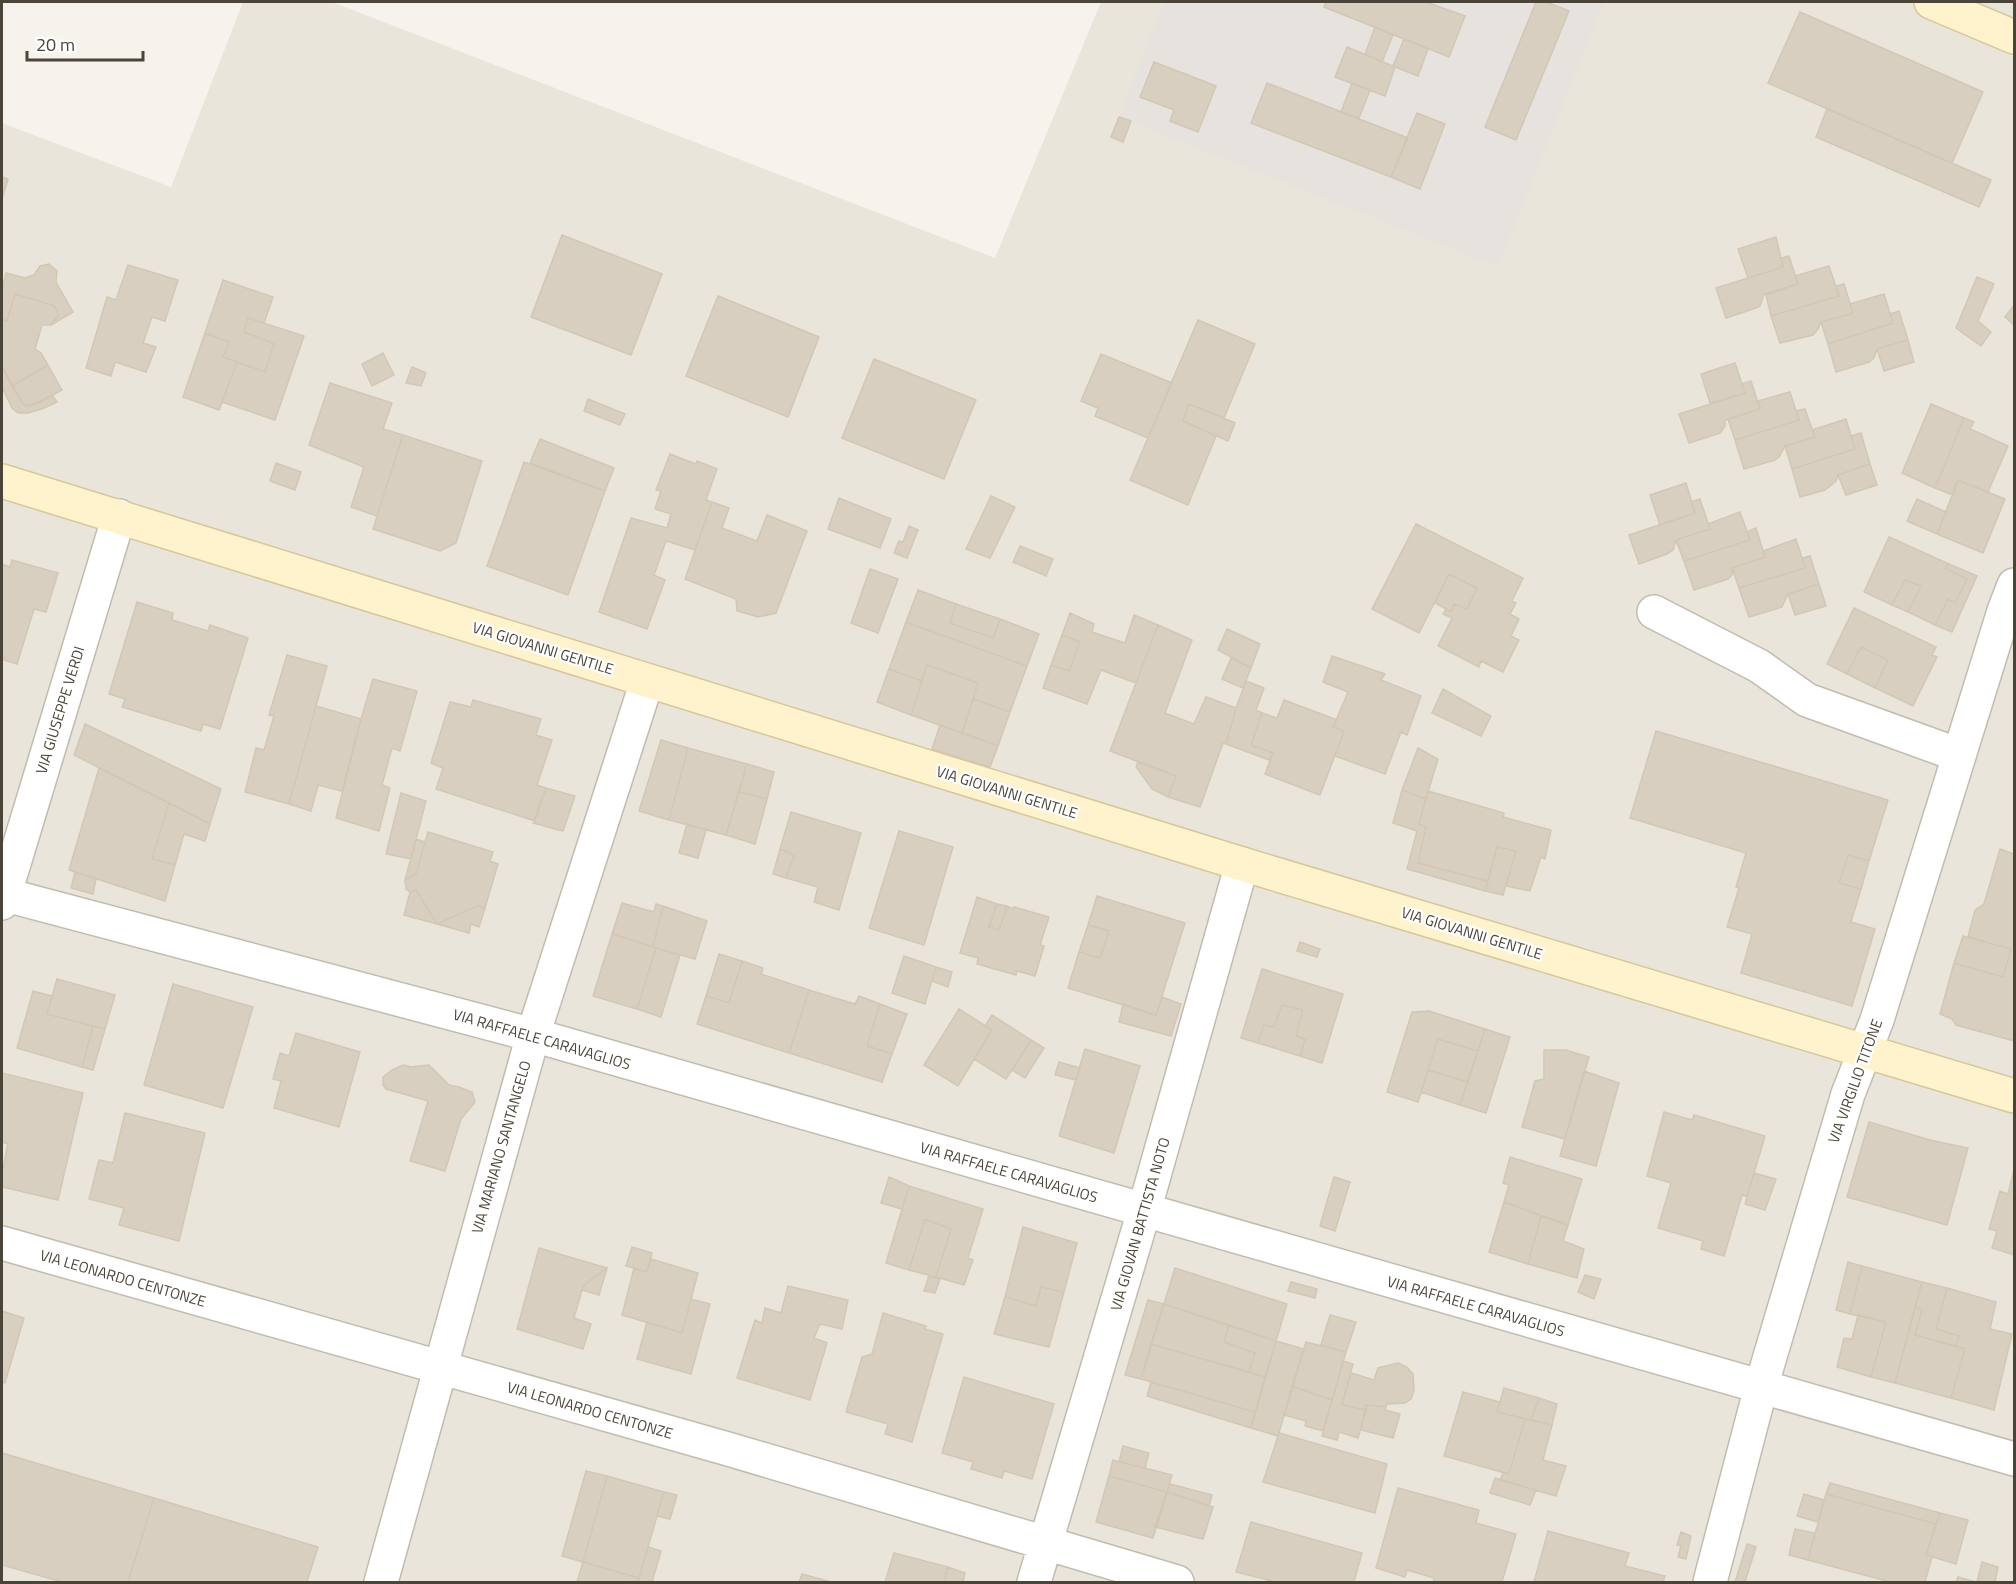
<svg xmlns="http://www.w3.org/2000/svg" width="2016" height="1584" font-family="'Titillium Web',sans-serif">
	<rect width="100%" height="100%" fill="#f6f3ec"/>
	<path fill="#eae5da" d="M243,2H332L995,258L1101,2H2014V1582H2V123L171,187Z"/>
	<path fill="#e6e2dd" d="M1164,2H1604L1498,267L1119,117Z"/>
	<path fill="#d8cfc1" stroke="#d3c7b4" stroke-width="1.5" d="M1326,2H1426L1465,16L1449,57L1324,7Z
		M1536,2H1546L1569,11L1516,140L1485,127Z
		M1800,12L1983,92L1952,163L1768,83Z
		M1375,27L1393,35L1382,62L1365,54Z
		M1404,39L1428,49L1418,76L1393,66Z
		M1347,47L1395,67L1385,96L1335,77Z
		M1154,62L1216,86L1198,132L1170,121L1174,110L1140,97Z
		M1267,83L1408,138L1391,177L1251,123Z
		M1352,83L1370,90L1359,118L1341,112Z
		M1827,109L1991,180L1979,207L1816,137Z
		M1417,113L1445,124L1420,189L1391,177Z
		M1119,117L1131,121L1123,142L1111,137Z
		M2,177L8,179L2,199Z
		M562,235L662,274L631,355L531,317Z
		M1776,237L1783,267L1748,278L1738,249Z
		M1789,256L1798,284L1764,294L1760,306L1756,308L1726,318L1716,288L1783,267L1781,258Z
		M49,264L57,271L56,282L73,312L51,325L58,316L57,310L52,305L15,294L7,321L2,319V289L6,273L25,278L34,275L40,266Z
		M128,265L178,280L165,321L152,317L143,343L156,347L146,372L115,362L111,376L86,368L107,297L116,300Z
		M1829,266L1839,296L1771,316L1766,295L1798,284L1795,276Z
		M1977,277L1994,284L1978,321L1991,332L1981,346L1956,328Z
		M223,280L273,297L264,323L248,318L244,332L274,344L265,372L223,357L229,342L205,333Z
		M1844,284L1853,313L1821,322L1818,329L1813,335L1780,343L1771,316L1839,296L1836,286Z
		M15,294L52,305L57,310L58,316L51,325H42L35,349L41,353L48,365L12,386L2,366V319L7,321Z
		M1884,294L1893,323L1828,344L1821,322L1853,313L1850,304Z
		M718,296L819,337L788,417L686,376Z
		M2014,305V325L2005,317Z
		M1899,311L1908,340L1877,349L1874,358L1869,362L1836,372L1828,344L1893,323L1890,314Z
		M248,318L304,336L275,420L222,402L237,362L265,372L274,344L244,332Z
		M1198,320L1255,344L1224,418L1189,404L1183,421L1216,436L1188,505L1130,480Z
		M205,333L229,342L223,357L237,362L219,410L183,397Z
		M1908,340L1914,362L1884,371L1877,349Z
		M383,353L394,375L372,386L362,364Z
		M1101,354L1172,383L1148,438L1095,416L1098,408L1081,401Z
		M874,359L976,400L944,479L842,438Z
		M1735,363L1745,393L1710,403L1701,374Z
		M48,365L62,390L38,403L27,406L23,404L12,386Z
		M2,366L23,404L31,406L52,395L57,402L42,409L28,413H18L12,408L2,387Z
		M412,367L426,373L421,386L406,383Z
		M1751,381L1760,409L1725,420V426L1720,433L1689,443L1679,414L1745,393L1742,384Z
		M330,383L392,403L383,429L403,435L377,516L351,507L364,467L309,445Z
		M1790,392L1799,420L1735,440L1728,419L1760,409L1758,401Z
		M588,399L625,414L620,425L584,411Z
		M1189,404L1235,423L1228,441L1183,421Z
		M1931,404L1964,418L1935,488L1902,473Z
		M1805,409L1815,437L1785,446L1779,457L1775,460L1744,469L1735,440L1799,420L1796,411Z
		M1964,418L1974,422L1970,429L2008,446L1988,492L1958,480L1953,495L1935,488Z
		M1846,419L1855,449L1792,469L1785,446L1815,437L1812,430Z
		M1861,433L1870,464L1838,475L1836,481L1825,490L1800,497L1792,469L1855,449L1851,436Z
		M403,435L482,461L456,543L440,551L373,529Z
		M540,439L614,468L605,491L530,463Z
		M670,454L696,464L697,461L717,469L706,500L712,502L695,550L666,541L654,575L665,580L647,629L599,612L631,518L667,528L671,514L655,509L661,491L656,490Z
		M524,462L605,491L568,595L487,566Z
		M276,463L301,472L295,490L270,481Z
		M1870,464L1877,485L1846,495L1838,475Z
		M1958,480L2005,499L1983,553L1937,534Z
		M1686,483L1695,513L1660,525L1650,495Z
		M991,496L1015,507L990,558L966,549Z
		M839,498L891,519L880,548L828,529Z
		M1700,499L1710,529L1676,540L1673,550L1667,554L1639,564L1629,535L1695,513L1691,502Z
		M1917,499L1946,512L1937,534L1907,521Z
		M712,502L729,508L722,528L757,541L767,515L807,531L776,613L758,617L737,611L736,599L685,579Z
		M1740,512L1750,540L1684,561L1676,540L1710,529L1708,524Z
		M1416,524L1523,578L1512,601L1516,603L1510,614L1519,619L1511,636L1519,640L1503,672L1481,661L1479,667L1438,646L1452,618L1443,614L1446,609L1451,612L1454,604L1467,609L1477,588L1449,574L1419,633L1372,609Z
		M909,526L918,530L907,558L894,553L899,541L903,542Z
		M1756,528L1765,557L1732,568V575L1728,579L1694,590L1684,561L1750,540L1747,532Z
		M1889,537L1949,564L1945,568L1967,579L1955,603L1948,599L1935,625L1908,612L1921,586L1905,580L1892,605L1864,592Z
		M1796,539L1805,568L1739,588L1732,568L1765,557L1763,551Z
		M1020,546L1053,559L1046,576L1013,562Z
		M1810,556L1819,584L1788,594L1782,607L1749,617L1739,588L1805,568L1802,558Z
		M12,560L58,573L46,612L34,609L17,664L4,660V656L2,655V564L10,567Z
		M1949,564L1977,576L1952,632L1935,625L1948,599L1955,603L1967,579L1945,568Z
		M870,569L898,579L878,633L851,623Z
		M1449,574L1477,588L1467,609L1454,604L1451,612L1435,603Z
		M1905,580L1921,586L1908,612L1892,605Z
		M1819,584L1826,606L1795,615L1788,594Z
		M918,590L956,604L950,623L993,638L1000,619L1039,634L1027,666L906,622Z
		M137,602L173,613L172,620L208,631L210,625L248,638L220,729L203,724L201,731L122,707L125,699L109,694Z
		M956,604L1000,619L993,638L950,623Z
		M1854,608L1936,647L1932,655L1937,657L1913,706L1875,688L1888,660L1861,647L1847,674L1827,664Z
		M1070,613L1094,624L1092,632L1125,643L1134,615L1158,625L1136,683L1101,670L1087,704L1043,688L1051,665L1069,671L1080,642L1062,635Z
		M906,622L1027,666L1010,712L973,699L978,683L927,665L922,681L889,669Z
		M1158,625L1192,640L1165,713L1194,724L1206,697L1236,708L1226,744L1223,743L1200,807L1168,797L1176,776L1110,751Z
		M1227,629L1260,644L1251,668L1218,650Z
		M1062,635L1080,642L1069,671L1051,665Z
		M1861,647L1888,660L1875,688L1847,674Z
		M287,655L327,666L289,804L245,792L256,748L264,750L274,716L269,715Z
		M1332,656L1385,674L1381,680L1421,696L1407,735L1401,732L1385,774L1335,756L1344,731L1333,727L1348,692L1323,682Z
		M1231,658L1251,668L1243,688L1222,679Z
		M927,665L978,683L962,733L911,715Z
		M889,669L922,681L911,715L877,702Z
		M373,679L417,691L400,751L392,748L382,785L390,788L379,831L336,818L361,719Z
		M1246,681L1264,688L1256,710L1262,713L1251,745L1273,753L1269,760L1226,744L1236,708Z
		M1443,689L1491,716L1481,736L1432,713Z
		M973,699L1010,712L998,746L962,733Z
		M473,700L541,719L536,735L552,740L537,785L546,788L535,821L436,789L443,768L431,763L450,702L471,707Z
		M1284,700L1337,720L1333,727L1344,731L1320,795L1265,774L1273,753L1251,745L1262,713L1277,718Z
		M316,706L361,719L342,791L318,785L311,811L289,804Z
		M85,724L221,789L210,824L74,755Z
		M940,725L998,746L990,767L932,749Z
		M1656,731L1888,800L1869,861L1848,855L1839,883L1861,889L1851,922L1875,929L1852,1006L1741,973L1752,934L1727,927L1739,888L1736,887L1746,853L1630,818Z
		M661,740L688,748L669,820L639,811Z
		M688,748L747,764L726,835L669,820Z
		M1418,748L1438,759L1426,799L1402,790Z
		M1138,762L1176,776L1168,797L1152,789L1136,767Z
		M747,764L774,772L767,799L739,792Z
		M99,768L169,803L152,859L175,865L165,901L69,870Z
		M546,788L575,796L563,831L533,823Z
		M1402,790L1426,799L1419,824L1426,827L1418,863L1488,881L1485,891L1407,869L1417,831L1393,823Z
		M1428,791L1504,813L1503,817L1551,830L1545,859L1541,857L1530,891L1506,886L1516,851L1497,847L1488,881L1418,863L1426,827L1419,824Z
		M739,792L767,799L755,844L726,835Z
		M401,793L426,801L411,859L386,854Z
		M169,803L210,824L205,841L184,834L175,865L152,859Z
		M791,812L861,833L839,910L814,902L818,887L786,878L794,855L780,849Z
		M687,824L706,830L698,858L679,853Z
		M899,831L953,847L924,945L869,928Z
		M428,832L493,852L490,861L498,864L485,908L477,906L437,924L416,890L410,892L406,889L405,880L416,874Z
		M416,839L425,842L416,874L405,880Z
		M1497,847L1516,851L1503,895L1485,891Z
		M780,849L794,855L786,878L773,874Z
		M2000,849L2014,854V1041L1956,1025L1952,1019L1940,1014L1954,963L2003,977L2011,949L1968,937L1975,910L1984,904Z
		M1848,855L1869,861L1861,889L1839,883Z
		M75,872L96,879L93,894L71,888Z
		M416,890L437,924L404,915L410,892Z
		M1097,896L1185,923L1156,1015L1068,988L1079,952L1100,958L1109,931L1088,925Z
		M977,897L997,904L989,927L999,930L1007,906L1013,909L1014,907L1049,917L1040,945L1044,946L1035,976L1017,971L1016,975L977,964L978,958L960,953Z
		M622,903L654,912L656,904L663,906L653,947L612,934Z
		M997,904L1007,906L999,930L989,927Z
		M477,906L485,908L479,927L471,924L469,933L437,924Z
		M663,906L707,921L695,959L653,947Z
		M1088,925L1109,931L1100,958L1079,952Z
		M612,934L656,948L637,1009L593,996Z
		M1963,936L2011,949L2003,977L1954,963Z
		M1300,942L1320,949L1317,957L1297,951Z
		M656,948L680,955L661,1017L637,1009Z
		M719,954L742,961L729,1003L706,996Z
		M904,956L936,967L925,1004L892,993Z
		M742,961L763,968L761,974L809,990L789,1053L697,1024L706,996L729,1003Z
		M936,967L952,972L948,987L932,981Z
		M1262,969L1343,994L1322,1063L1300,1056L1305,1039L1296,1036L1303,1010L1282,1005L1274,1027L1264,1025L1258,1043L1241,1038Z
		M57,979L115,995L105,1029L47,1014Z
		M173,984L253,1007L223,1108L144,1085Z
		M809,990L855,1004L859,996L880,1004L867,1046L892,1054L882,1082L789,1053Z
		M33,991L52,996L47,1014L93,1026L82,1067L17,1048Z
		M1162,997L1181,1004L1171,1036L1119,1022L1123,1004L1156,1015Z
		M880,1004L907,1014L892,1054L867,1046Z
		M1282,1005L1303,1010L1296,1036L1305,1039L1300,1056L1258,1043L1264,1025L1274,1027Z
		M959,1009L992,1030L958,1086L924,1065Z
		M1429,1011L1485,1029L1478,1051L1438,1039L1418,1102L1387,1092L1412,1012Z
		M992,1015L1031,1040L1006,1079L974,1059L992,1030L985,1026Z
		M93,1026L105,1029L93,1070L82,1067Z
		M1485,1029L1510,1037L1486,1113L1460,1105Z
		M296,1033L360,1052L339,1127L274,1108L281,1081L273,1079L280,1053L289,1056Z
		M1438,1039L1478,1051L1468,1082L1428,1070Z
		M1031,1040L1044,1048L1025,1078L1012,1070Z
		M1085,1049L1140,1066L1114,1153L1059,1136Z
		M1544,1050H1566L1589,1057L1565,1139L1522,1127L1535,1081L1544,1079Z
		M1059,1062L1080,1068L1076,1080L1055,1075Z
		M403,1065L411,1067L429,1065L449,1085L459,1087L472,1092L475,1102L461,1119L445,1171L410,1161L428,1101L386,1089L383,1085V1077L392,1070Z
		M1428,1070L1468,1082L1460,1105L1421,1092Z
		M1584,1071L1619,1083L1596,1166L1560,1156Z
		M2,1073L83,1093L58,1200L2,1187V1173L8,1144L2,1142Z
		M1664,1112L1692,1120L1694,1115L1765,1136L1747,1197L1742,1195L1724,1256L1701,1249L1703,1241L1658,1228L1671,1183L1647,1176Z
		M125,1113L205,1133L179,1241L119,1225L124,1208L89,1199L99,1160L113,1163Z
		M1869,1122L1930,1140L1968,1148L1947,1225L1847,1197Z
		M1510,1157L1582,1179L1568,1225L1504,1202L1509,1185L1503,1183Z
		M2014,1170V1255L1992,1248L1997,1231L1989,1229L2000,1191L2008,1194Z
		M1754,1173L1776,1179L1765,1210L1745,1204Z
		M889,1177L909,1186L902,1209L881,1203Z
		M1334,1177L1350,1182L1335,1231L1320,1226Z
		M909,1186L983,1209L968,1258L973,1260L964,1285L936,1277L951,1229L925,1219L909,1270L886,1263Z
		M1504,1202L1541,1216L1528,1264L1489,1252Z
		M1541,1216L1568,1225L1563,1241L1584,1249L1577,1278L1528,1264Z
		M925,1219L951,1229L936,1277L909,1270Z
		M1023,1227L1077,1243L1064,1292L1041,1287L1036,1306L1005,1297Z
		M632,1247L652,1253L647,1272L626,1266Z
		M539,1248L607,1268L584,1285L582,1290L574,1318L591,1324L583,1349L517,1329Z
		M651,1259L698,1273L682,1333L622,1315L634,1268L647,1272Z
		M1848,1262L1862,1266L1850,1314L1836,1310Z
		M1862,1266L1922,1282L1895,1383L1871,1377L1886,1322L1850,1314Z
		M607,1268L599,1295L582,1290L584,1285Z
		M1175,1268L1287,1304L1276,1341L1164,1304Z
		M1585,1275L1601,1279L1594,1299L1578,1292Z
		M929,1276L940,1279L935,1293L924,1291Z
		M1291,1282L1317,1289L1315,1298L1288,1291Z
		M1922,1282L1947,1288L1936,1329L1959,1336L1956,1346L1915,1335L1922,1310L1915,1307Z
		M788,1286L848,1300L842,1329L820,1324L814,1338L827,1343L810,1400L737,1378L755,1320L762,1323L765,1308L781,1313Z
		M1041,1287L1064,1292L1049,1347L994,1334L1005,1297L1036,1306Z
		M1947,1288L1996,1302L1990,1329L2012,1334L1994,1410L1951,1398L1965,1349L1956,1346L1959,1336L1936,1329Z
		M691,1299L710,1304L691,1374L637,1359L647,1322L682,1333Z
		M1148,1300L1164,1304L1141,1379L1125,1375Z
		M1164,1304L1229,1325L1224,1342L1255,1353L1249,1372L1151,1344Z
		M1915,1307L1922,1310L1915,1335L1965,1349L1951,1398L1895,1383Z
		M2,1311L24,1318L5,1383L2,1382Z
		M883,1313L926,1326L925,1329L943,1334L912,1442L885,1434L888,1424L846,1412L862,1357L872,1354Z
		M1330,1315L1356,1322L1346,1352L1321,1345Z
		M1858,1315L1886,1322L1871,1377L1837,1367L1844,1338L1852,1339Z
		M1229,1325L1276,1341L1265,1377L1249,1372L1255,1353L1224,1342Z
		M1276,1341L1304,1349L1278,1436L1251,1428Z
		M1306,1342L1346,1352L1332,1400L1292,1386Z
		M1151,1344L1265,1377L1255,1412L1141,1379Z
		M1343,1361L1353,1364L1342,1405L1366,1410L1358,1438L1339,1432L1337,1440L1322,1436Z
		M1398,1363L1407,1367L1413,1374L1414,1391L1411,1399L1405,1403L1387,1404L1386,1407L1366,1405V1410L1342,1405L1351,1373L1374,1380L1378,1368Z
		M964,1377L1054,1404L1032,1479L1004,1471L1002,1478L971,1469L973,1462L942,1453Z
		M1151,1382L1255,1412L1251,1428L1147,1396Z
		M1292,1386L1332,1400L1323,1431L1305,1426L1306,1421L1284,1415Z
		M1504,1388L1539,1398L1531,1420L1497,1412Z
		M1463,1392L1500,1402L1497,1412L1525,1419L1509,1474L1444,1456Z
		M1539,1398L1557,1404L1552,1425L1531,1420Z
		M1366,1405L1386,1407L1385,1410L1400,1414L1393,1438L1361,1430Z
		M1525,1419L1552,1425L1543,1460L1566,1466L1556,1496L1500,1480L1503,1473L1509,1474Z
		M1279,1433L1387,1464L1375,1513L1263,1482Z
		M1123,1446L1149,1453L1145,1468L1119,1462Z
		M2,1453L154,1498L128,1582H62L2,1565Z
		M1113,1460L1172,1475L1167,1492L1109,1476Z
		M586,1471L607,1476L583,1562L562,1556Z
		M607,1476L664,1492L639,1578L583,1562Z
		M1109,1476L1167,1492L1153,1538L1096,1522Z
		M1495,1478L1536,1490L1530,1505L1490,1493Z
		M1830,1483L1940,1513L1936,1524L1826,1494Z
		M1170,1484L1212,1495L1209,1506L1167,1492Z
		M1398,1488L1479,1510L1476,1523L1516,1534L1502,1582H1433L1434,1578L1407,1570L1405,1577L1376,1568Z
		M664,1492L677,1495L670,1519L657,1516Z
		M1167,1492L1213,1507L1203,1539L1155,1527Z
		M1804,1494L1824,1500L1818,1522L1797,1516Z
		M1826,1494L1936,1524L1926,1555L1932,1557L1925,1582H1890L1808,1560Z
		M154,1498L318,1547L307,1582H128Z
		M1940,1513L1968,1520L1956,1564L1926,1555Z
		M1251,1522L1362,1553L1354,1582H1276L1236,1572Z
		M1795,1529L1815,1533L1808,1560L1789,1555Z
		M1548,1531L1629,1553L1625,1566L1665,1576L1663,1582H1534Z
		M1681,1532L1691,1536L1686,1559L1678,1557L1681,1546L1677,1545Z
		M1747,1544L1756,1547L1745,1582H1735Z
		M648,1547L661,1551L652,1582H638Z
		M894,1553L948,1567L944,1582H885Z
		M583,1562L639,1578L638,1582H577Z
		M1982,1562L1998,1567L1995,1582H1977Z
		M948,1567L965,1573L963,1582H944Z
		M802,1574L831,1582H799Z
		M1958,1577L1976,1582H1956Z"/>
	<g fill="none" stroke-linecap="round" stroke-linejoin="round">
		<g stroke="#c2bbae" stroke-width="36">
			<path id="street" d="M1654,612L1759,666L1807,700L1959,755
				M2,894L533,1035L2014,1459
				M2,903L119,516
				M2,1243L728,1449L1177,1582
				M381,1582L533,1035L647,681
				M1034,1582L1144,1211L1242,864
				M1710,1582L1761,1387L1848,1094L1877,1020L2004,611L2014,585"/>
		</g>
		<g stroke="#d6c79b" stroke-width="36">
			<path id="secondary" d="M1931,2L2014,37
				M2,481L1242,864L2014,1096"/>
		</g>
		<use href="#street" stroke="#fff" stroke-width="33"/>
		<use href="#secondary" stroke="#fff3cd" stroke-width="33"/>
	</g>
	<g text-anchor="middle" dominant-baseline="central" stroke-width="4.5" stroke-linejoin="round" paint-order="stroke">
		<g font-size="15" fill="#4b4439" stroke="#fff">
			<text transform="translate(543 648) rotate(17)">VIA GIOVANNI GENTILE</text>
			<text transform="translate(60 710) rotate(-73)">VIA GIUSEPPE VERDI</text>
			<text transform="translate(1007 792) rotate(17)">VIA GIOVANNI GENTILE</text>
			<text transform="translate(1472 933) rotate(17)">VIA GIOVANNI GENTILE</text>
			<text transform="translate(542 1039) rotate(16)">VIA RAFFAELE CARAVAGLIOS</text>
			<text transform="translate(1855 1081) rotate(-70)">VIA VIRGILIO TITONE</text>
			<text transform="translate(501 1147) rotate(-74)">VIA MARIANO SANTANGELO</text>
			<text transform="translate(1009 1172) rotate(16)">VIA RAFFAELE CARAVAGLIOS</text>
			<text transform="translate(1140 1224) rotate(-74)">VIA GIOVAN BATTISTA NOTO</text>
			<text transform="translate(123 1278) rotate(16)">VIA LEONARDO CENTONZE</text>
			<text transform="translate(1476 1306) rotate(16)">VIA RAFFAELE CARAVAGLIOS</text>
			<text transform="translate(590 1410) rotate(16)">VIA LEONARDO CENTONZE</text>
		</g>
	</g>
	<rect width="2016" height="1584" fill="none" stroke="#4b4439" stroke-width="6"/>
	<path d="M27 51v9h116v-9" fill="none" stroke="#4b4439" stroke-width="3"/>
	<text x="36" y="51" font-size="18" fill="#4b4439" stroke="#ffffff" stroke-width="4.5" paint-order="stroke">20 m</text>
</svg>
